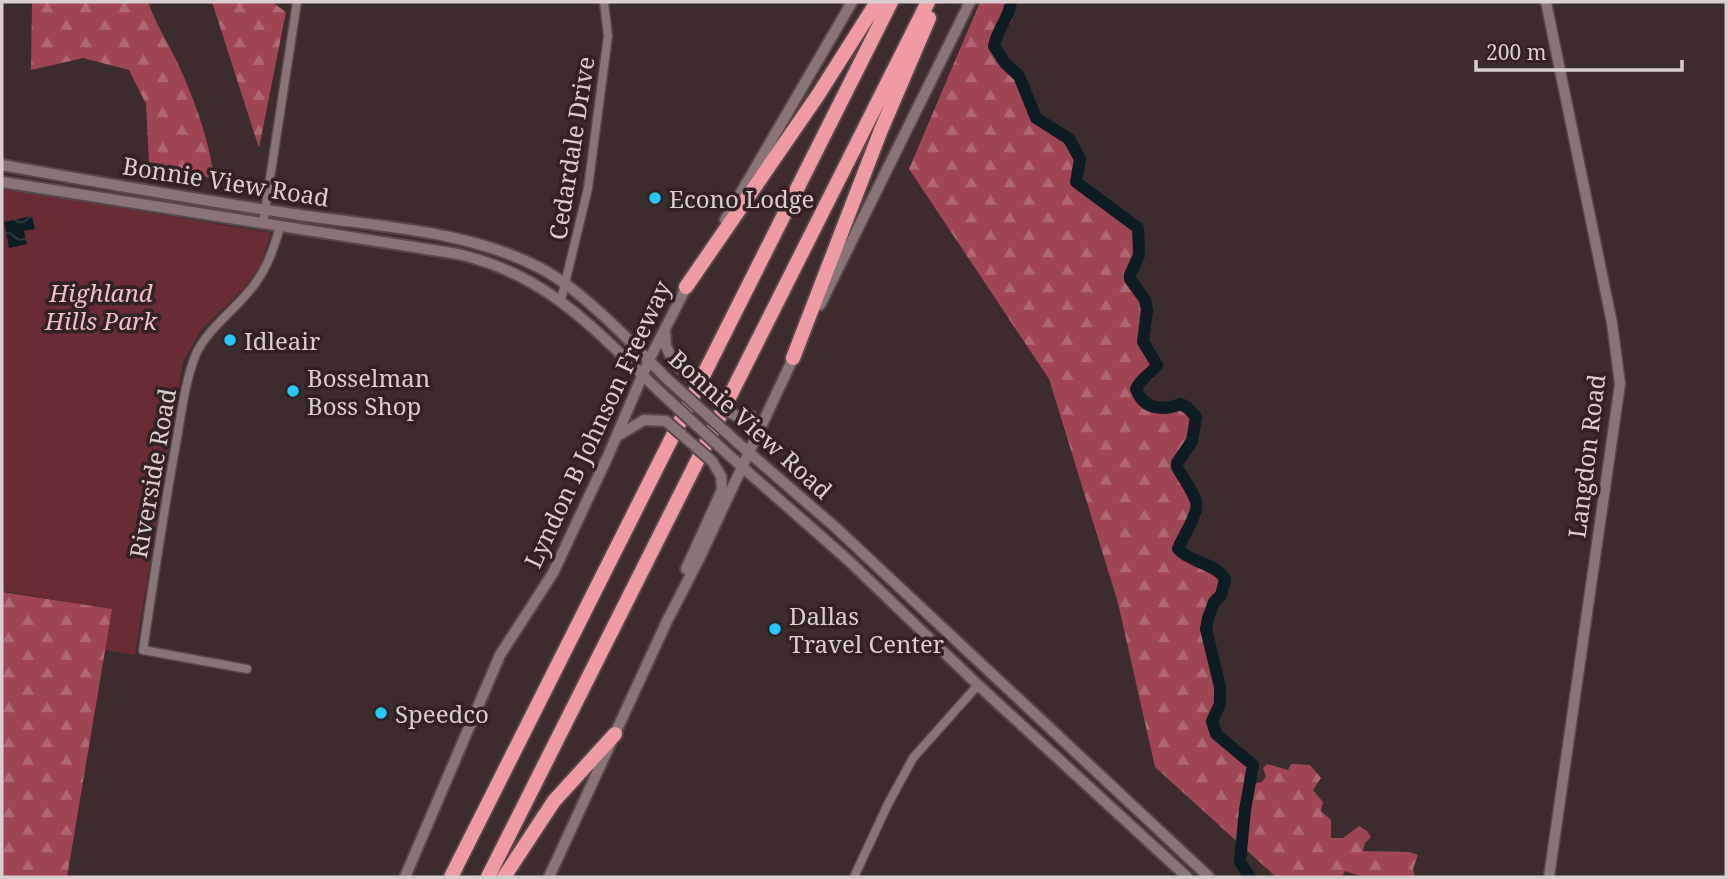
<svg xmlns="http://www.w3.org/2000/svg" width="1728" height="879" font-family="'Noto Serif',serif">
	<defs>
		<pattern id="forest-firs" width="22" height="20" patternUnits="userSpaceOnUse" patternTransform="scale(1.75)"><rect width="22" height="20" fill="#a04554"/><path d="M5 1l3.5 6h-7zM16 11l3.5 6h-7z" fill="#b16773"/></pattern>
		<pattern id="water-waves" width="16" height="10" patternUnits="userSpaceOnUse" patternTransform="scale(1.75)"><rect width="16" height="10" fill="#0d1c22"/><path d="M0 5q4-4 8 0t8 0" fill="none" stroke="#303c41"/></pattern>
	</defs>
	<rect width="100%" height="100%" fill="#3b2c2d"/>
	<path fill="#692c35" d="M2,188L271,233L261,265L245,287L201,330L183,362L135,655L104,650L108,609L2,591Z"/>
	<path fill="url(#forest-firs)" d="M32,2H148C157,28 173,50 183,75C197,107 210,144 214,179L149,162L146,104L129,70L83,58L31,70Z
		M212,2H272L286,12L259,148Z
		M980,2H1009L1015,9L1011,23L1004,29L997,47L1000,63L1023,86L1036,122L1058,135L1082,167L1078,187L1107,212L1123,217L1136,231L1141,258L1129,279L1146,306L1140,344L1157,367L1153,379L1137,389L1136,398L1143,409L1169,413L1179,410L1195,420L1194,441L1176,471L1195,512L1201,517L1184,538L1182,560L1220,575L1226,587L1209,621V632L1222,686L1223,703L1218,712V723L1220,741L1250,763L1252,784L1262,782L1266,776L1263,768L1267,764L1288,770L1291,764L1310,765L1321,778L1313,790L1323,802L1321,811L1331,820V838H1343L1359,826L1367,831L1371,837L1365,843L1363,851L1410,852L1418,855L1413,869L1415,877H1364L1345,871L1342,877H1276L1155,767L1118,603L1049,379L909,169Z
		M2,592L112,609L67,877H2Z"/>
	<path fill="url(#water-waves)" d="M32,216L35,229L24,231L27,244L9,248L4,222Z"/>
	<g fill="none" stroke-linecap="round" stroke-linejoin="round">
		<path stroke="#0d1c22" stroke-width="12" d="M1011,2C1009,19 997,29 994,46L1005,63L1019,76L1036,118L1069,139L1080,159L1076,182L1138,228L1139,255L1130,275V279L1145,300L1147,310L1143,342L1157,365C1151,374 1140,379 1136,389C1144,410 1162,411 1181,404L1187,407L1196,417L1192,441L1177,463V467C1183,478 1193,491 1196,502C1200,513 1182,537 1178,549C1191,563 1215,563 1225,579L1221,595L1214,602L1208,618L1206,629L1220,687V704L1212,721L1216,734L1253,765L1245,810L1240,862L1250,877"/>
		<g stroke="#55484a" stroke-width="11">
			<path id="minor" d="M263,224L297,2
				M561,300L588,188L608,36L604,2
				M247,669L143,650C153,583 163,516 175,449C181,417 184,384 196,354C206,332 228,315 244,297C264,276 273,253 280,226
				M854,877L888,804L913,758L978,685"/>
		</g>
		<g stroke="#55484a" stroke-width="13">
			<path id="tertiary" d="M1546,2L1612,323L1620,384L1549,877"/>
		</g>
		<g stroke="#55484a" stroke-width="14">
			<path id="secondary" d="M2,165C101,183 200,200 300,215C381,227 468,230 542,269C583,291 632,343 665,377
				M2,182L458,254C548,275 594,329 659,391
				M725,220L852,2
				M820,305L970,2
				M665,331L666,346L673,362
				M619,435L644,420
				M738,443L835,527L1209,877
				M731,457L848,560L978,685L1187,877
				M686,569L722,490L721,476
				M405,877L500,655L553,573L608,456L649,360L689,282
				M549,877L667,621L700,557L795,354"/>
		</g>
		<g stroke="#55484a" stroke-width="18">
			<path id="motorway" d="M686,287L818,95L877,2
				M793,358L881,130L929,18
				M451,877L891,2
				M488,877L928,2
				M504,877L554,801L615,734"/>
		</g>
		<use href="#minor" stroke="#877577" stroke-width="8"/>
		<use href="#tertiary" stroke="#877577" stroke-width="10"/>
		<use href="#secondary" stroke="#877577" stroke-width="10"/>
		<use href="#motorway" stroke="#f09ba4" stroke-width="14"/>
		<g stroke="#55484a" stroke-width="14" stroke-linecap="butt">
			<path id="secondary-bridge" d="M673,362L727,411L736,416L752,415
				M665,377L738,443
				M659,391L731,457
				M644,420L666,421L712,461L721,476"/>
		</g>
		<use href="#secondary-bridge" stroke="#877577" stroke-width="10"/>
	</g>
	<g fill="#24c9fe" stroke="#312224" stroke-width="2.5">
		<circle cx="655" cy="198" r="7"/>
		<circle cx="230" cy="340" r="7"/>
		<circle cx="293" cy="391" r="7"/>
		<circle cx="775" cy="629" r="7"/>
		<circle cx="381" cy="713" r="7"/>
	</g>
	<g text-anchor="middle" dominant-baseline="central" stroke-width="7" stroke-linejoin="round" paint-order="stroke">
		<g font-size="24" fill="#d9cfd0" stroke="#312224">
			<text transform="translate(571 148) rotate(-81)">Cedardale Drive</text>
			<text transform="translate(226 181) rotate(9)">Bonnie View Road</text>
			<text transform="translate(597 424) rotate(-65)">Lyndon B Johnson Freeway</text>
			<text transform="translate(751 424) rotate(42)">Bonnie View Road</text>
			<text transform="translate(1586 456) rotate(-83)">Langdon Road</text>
			<text transform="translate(152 473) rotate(-80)">Riverside Road</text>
		</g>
		<g font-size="24" fill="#d9cfd0" stroke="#312224" text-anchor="start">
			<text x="669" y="198">Econo Lodge</text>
			<text x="244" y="340">Idleair</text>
			<text x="307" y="377">Bosselman<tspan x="307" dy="28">Boss Shop</tspan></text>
			<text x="789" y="615">Dallas<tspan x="789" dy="28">Travel Center</tspan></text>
			<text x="395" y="713">Speedco</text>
		</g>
		<g font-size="24" font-style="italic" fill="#f3bfc4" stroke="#312224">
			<text x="101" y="292">Highland<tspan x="101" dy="28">Hills Park</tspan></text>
		</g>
	</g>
	<rect width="1728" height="879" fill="none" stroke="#d9cfd0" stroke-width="7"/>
	<path d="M1476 60v10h206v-10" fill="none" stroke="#d9cfd0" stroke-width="3.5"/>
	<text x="1486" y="60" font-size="21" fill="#d9cfd0" stroke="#312224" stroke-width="5" paint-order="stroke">200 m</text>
</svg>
